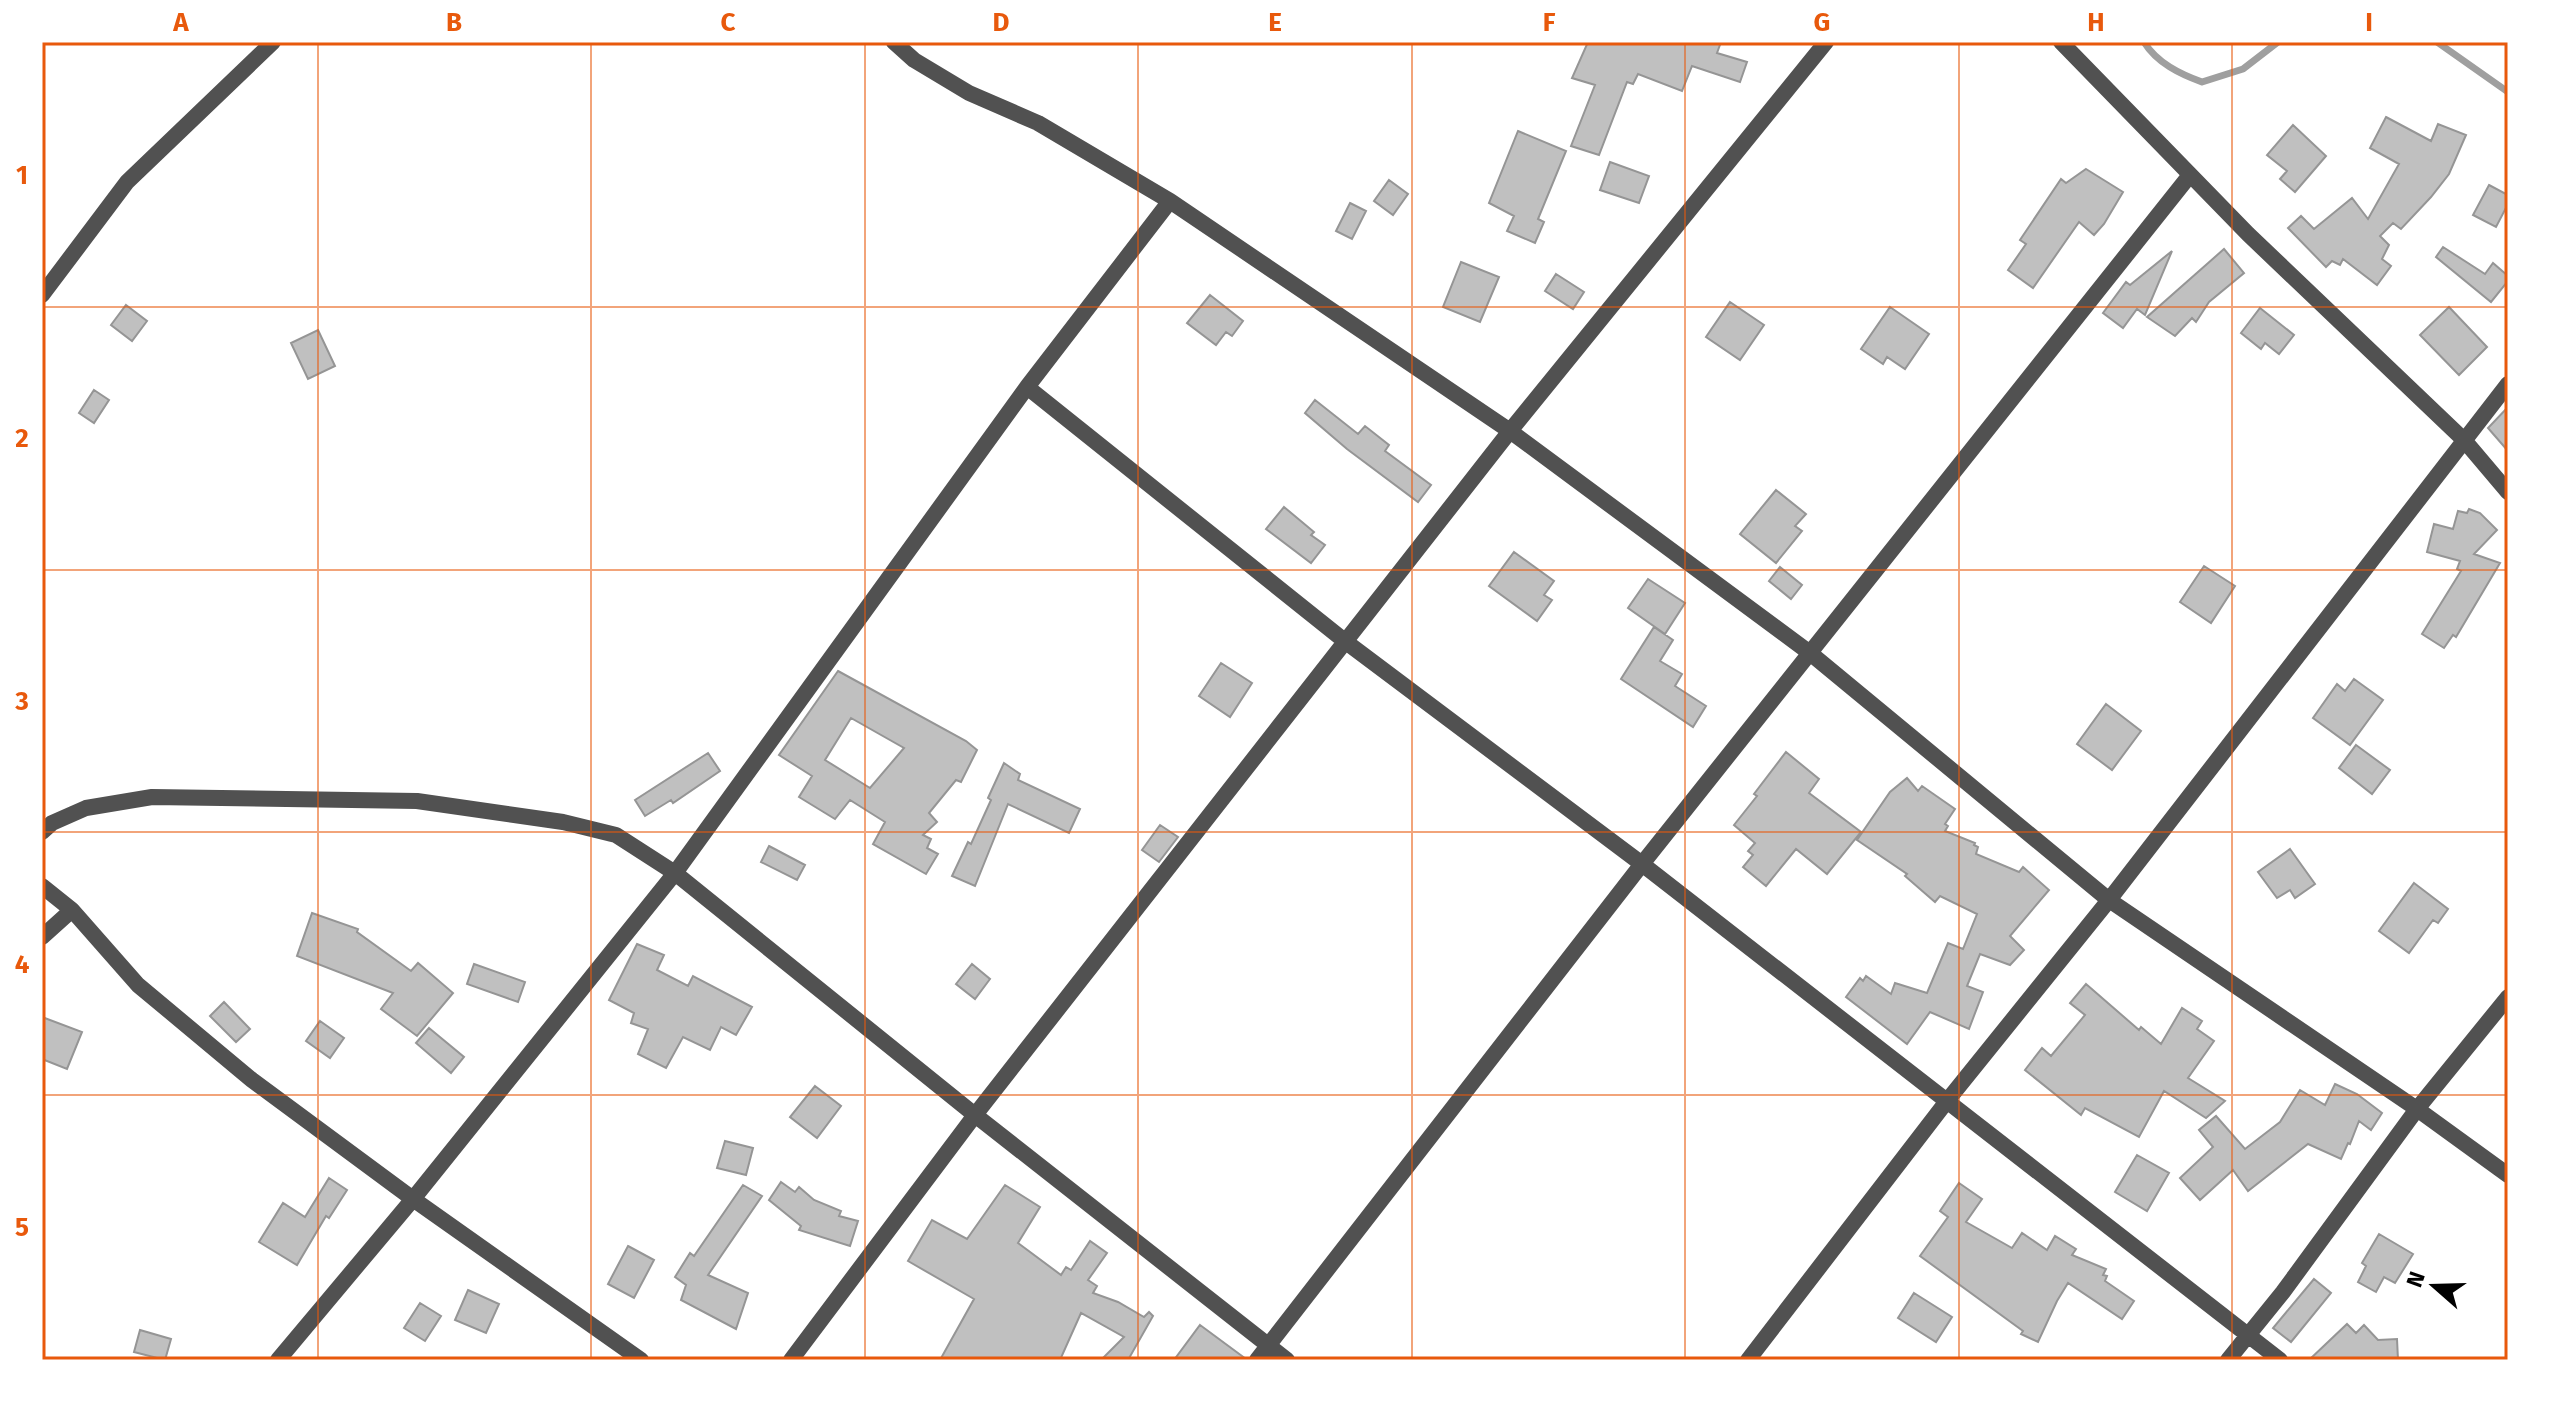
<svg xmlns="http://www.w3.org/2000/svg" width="2550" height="1402" font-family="'Fira Sans',sans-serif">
	<rect width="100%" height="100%" fill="#fff"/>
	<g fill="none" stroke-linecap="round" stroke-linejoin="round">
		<path stroke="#9f9f9f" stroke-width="7" d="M2144,42C2157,63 2180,74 2202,82L2243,69L2278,42
			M2437,42L2508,92"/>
	</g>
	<path fill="#c0c0c0" stroke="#959595" stroke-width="2" fill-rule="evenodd" d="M1588,42H1721L1717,53L1747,62L1740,82L1692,66L1682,91L1638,74L1633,84L1627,82L1599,155L1571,146L1595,85L1572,78Z
		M2386,117L2431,141L2438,124L2466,135L2449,174L2431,197L2401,229L2393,223L2380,236L2389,245L2382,259L2391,266L2377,285L2343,259L2340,265L2332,261L2326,267L2288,228L2301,216L2314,229L2352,198L2368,219L2399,164L2370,148Z
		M2293,125L2326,156L2295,192L2280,179L2287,171L2267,155Z
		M1518,131L1566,151L1538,219L1544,222L1535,243L1507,231L1514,216L1489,203Z
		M1610,162L1649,176L1639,203L1600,190Z
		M2086,169L2123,192L2104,224L2094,235L2079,222L2033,288L2008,270L2026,244L2020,240L2061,179L2066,183Z
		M1389,180L1408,194L1393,215L1374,201Z
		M2489,185L2508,195V204L2496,227L2473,215Z
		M1350,203L1366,211L1352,239L1336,231Z
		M2443,247L2485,274L2493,263L2508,276V281L2491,302L2436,257Z
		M2224,249L2244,273L2209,302L2196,322L2192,318L2175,336L2147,317Z
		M2172,251L2145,315L2137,309L2123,328L2103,313L2126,282L2130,285Z
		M1461,262L1499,277L1480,322L1443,307Z
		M1556,274L1584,292L1573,309L1545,291Z
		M1210,295L1243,321L1232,336L1226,332L1216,345L1187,323Z
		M1730,302L1764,325L1740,360L1706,337Z
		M126,305L147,321L132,341L111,325Z
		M1890,307L1929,334L1905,369L1887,357L1883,364L1861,349Z
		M2449,307L2487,347L2459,375L2420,335Z
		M2260,308L2294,335L2279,354L2265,343L2261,349L2241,333Z
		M318,330L335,366L308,379L291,343Z
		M94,390L109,400L94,423L79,413Z
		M1315,400L1358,434L1365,426L1389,445L1385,451L1431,485L1418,502L1347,449L1305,413Z
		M2508,407V451L2488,428Z
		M1776,490L1806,514L1795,526L1802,531L1776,563L1740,534Z
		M1284,507L1314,532L1311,535L1325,545L1311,563L1266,529Z
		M2469,509L2480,513L2497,530L2474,554L2500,563L2456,637L2453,635L2444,648L2422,634L2461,571L2457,569L2460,561L2427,552L2434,524L2453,529L2458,511L2467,513Z
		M1514,552L1554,581L1544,595L1552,600L1537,621L1489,586Z
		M2204,566L2235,586L2211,623L2180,602Z
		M1780,567L1802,585L1791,599L1769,581Z
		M1648,579L1685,603L1665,634L1628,608Z
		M1654,627L1673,640L1660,661L1682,674L1675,686L1706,706L1693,727L1621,679Z
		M1221,663L1252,683L1230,717L1199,696Z
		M838,671L966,741L977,750L961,782L956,780L929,813L937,822L923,835L931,839L927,848L938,854L926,874L873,844L885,822L850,800L835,819L799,797L812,776L779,755ZM851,718L904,748L870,788L825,760Z
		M2354,679L2383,700L2350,745L2313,718L2337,684L2345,691Z
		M2106,704L2141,731L2112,770L2077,744Z
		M2356,745L2390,770L2372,794L2339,768Z
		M1786,752L1819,779L1809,793L1861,832L1827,874L1796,849L1766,886L1743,867L1753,855L1748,851L1755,843L1734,825L1757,796L1754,794Z
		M708,753L720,771L673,803L671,800L645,816L635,800Z
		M1004,763L1020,774L1018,780L1080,809L1069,833L1008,804L975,886L952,876L968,842L971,844L991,800L988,798Z
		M1907,778L1918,791L1922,786L1955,809L1945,824L1948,826L1945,831L1975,843L1974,845L1978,847L1976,854L2019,872L2023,867L2049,890L2010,936L2024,950L2010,965L1980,954L1967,986L1983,992L1969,1029L1930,1012L1907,1044L1846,997L1860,978L1863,981L1866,976L1891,994L1895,983L1927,993L1948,943L1963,949L1977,914L1940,896L1935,902L1905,876L1907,874L1857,840L1890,792Z
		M1160,825L1178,837L1159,862L1142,850Z
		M769,846L805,865L797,880L761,862Z
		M2290,849L2315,884L2295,898L2290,890L2277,898L2258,872Z
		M2414,883L2448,909L2438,923L2433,920L2409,953L2379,931Z
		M312,913L358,929L357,932L411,971L418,963L453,993L417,1036L381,1009L393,993L297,956Z
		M637,944L664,955L657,970L688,986L693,976L752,1007L736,1035L721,1027L710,1050L683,1037L666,1068L638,1054L648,1029L631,1023L634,1013L609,1000Z
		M474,964L525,982L518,1002L467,984Z
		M972,964L990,979L975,999L956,984Z
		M2086,984L2139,1030L2141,1027L2161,1044L2182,1008L2202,1021L2197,1029L2214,1041L2188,1078L2225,1101L2206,1118L2164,1091L2139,1137L2085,1108L2081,1115L2025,1070L2042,1048L2051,1056L2085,1015L2070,1003Z
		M224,1002L250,1029L236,1042L210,1016Z
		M42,1017L82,1032L67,1069L42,1059Z
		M320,1021L344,1038L330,1058L306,1041Z
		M429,1028L464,1057L451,1073L416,1043Z
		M2335,1084L2357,1094L2382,1113L2371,1130L2359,1121L2350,1144L2348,1143L2341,1159L2308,1144L2248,1191L2233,1170L2200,1200L2180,1178L2213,1147L2199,1130L2216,1116L2245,1149L2280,1122L2300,1090L2325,1105Z
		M815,1086L841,1106L817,1138L790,1117Z
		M725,1141L753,1148L746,1175L717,1168Z
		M2137,1155L2169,1173L2147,1211L2115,1192Z
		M329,1178L347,1190L329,1218L326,1216L297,1265L259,1242L283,1203L305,1217Z
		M781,1182L795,1192L799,1187L814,1200L841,1211L839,1216L858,1221L850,1246L799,1230L801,1226L769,1200Z
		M1959,1183L1982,1199L1966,1222L2012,1248L2022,1233L2047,1250L2055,1236L2076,1249L2072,1255L2106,1269L2103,1275L2107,1276L2105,1281L2134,1301L2122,1319L2068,1283L2057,1301L2038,1342L2021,1334L2023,1331L1920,1256L1948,1217L1940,1211Z
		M743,1185L762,1196L708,1275L748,1293L736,1329L681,1300L686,1285L675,1277L690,1253L694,1256Z
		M1005,1185L1040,1207L1018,1243L1061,1275L1066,1267L1071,1270L1090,1241L1107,1253L1088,1280L1097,1286L1093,1293L1118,1302L1144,1317L1149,1312L1153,1316L1128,1360H1101L1124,1337L1081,1313L1060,1360H940L974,1299L908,1261L932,1220L967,1239Z
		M2379,1234L2413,1254L2395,1283L2384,1277L2376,1292L2358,1282L2366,1266L2362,1263Z
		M628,1246L654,1260L634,1298L608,1284Z
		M2314,1279L2331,1293L2291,1342L2273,1328Z
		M468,1290L499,1304L486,1333L455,1320Z
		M1914,1293L1952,1317L1936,1342L1898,1318Z
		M420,1303L441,1316L425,1341L404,1328Z
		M2347,1324L2356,1333L2364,1325L2378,1340L2397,1339L2398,1360H2309Z
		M1200,1325L1246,1359V1360H1174Z
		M140,1330L171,1339L165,1360L134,1352Z"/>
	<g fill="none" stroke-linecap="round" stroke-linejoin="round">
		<path stroke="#515151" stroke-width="16" d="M894,42L914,60L969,93L1038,123L1170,201
			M2061,42L2248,234L2464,440L2508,492
			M42,295L127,182L273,42
			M1027,387L1346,642L1642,864L2280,1360
			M42,832L52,823L86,808L152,797L417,801L563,822L616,835L675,873L975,1115L1287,1360
			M42,886L72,910L138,985L252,1080L413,1199L641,1360
			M42,937L72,910
			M2508,997L2417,1109L2508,1175
			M278,1360L413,1199L675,873L1027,387L1170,201L1510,431L1810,653L2109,900L2417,1109L2283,1292L2228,1360
			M791,1360L975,1115L1510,431L1826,42
			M1257,1360L1642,864L2190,175
			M1748,1360L1947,1101L2109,900L2508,384"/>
	</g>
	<path fill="none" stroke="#e8590c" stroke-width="2" stroke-opacity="0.55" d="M318,42V1360M591,42V1360M865,42V1360M1138,42V1360M1412,42V1360M1685,42V1360M1959,42V1360M2232,42V1360M42,307H2508M42,570H2508M42,832H2508M42,1095H2508"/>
	<rect width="2550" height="1402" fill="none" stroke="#ffffff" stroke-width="88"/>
	<g transform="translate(2434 1286) rotate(290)" stroke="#ffffff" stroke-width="6" paint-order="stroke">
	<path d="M0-6L14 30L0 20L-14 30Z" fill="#000000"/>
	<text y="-12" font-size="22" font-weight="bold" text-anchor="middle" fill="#000000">N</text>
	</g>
	<rect x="44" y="44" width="2462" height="1314" fill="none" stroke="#e8590c" stroke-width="3"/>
	<g font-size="26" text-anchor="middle" font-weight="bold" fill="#e8590c">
		<text x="181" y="31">A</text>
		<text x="454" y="31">B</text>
		<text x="728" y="31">C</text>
		<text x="1001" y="31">D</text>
		<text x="1275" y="31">E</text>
		<text x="1549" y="31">F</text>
		<text x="1822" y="31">G</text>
		<text x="2096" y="31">H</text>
		<text x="2369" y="31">I</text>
		<text x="22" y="184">1</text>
		<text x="22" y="447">2</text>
		<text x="22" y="710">3</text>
		<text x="22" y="973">4</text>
		<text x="22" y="1236">5</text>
	</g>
</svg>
